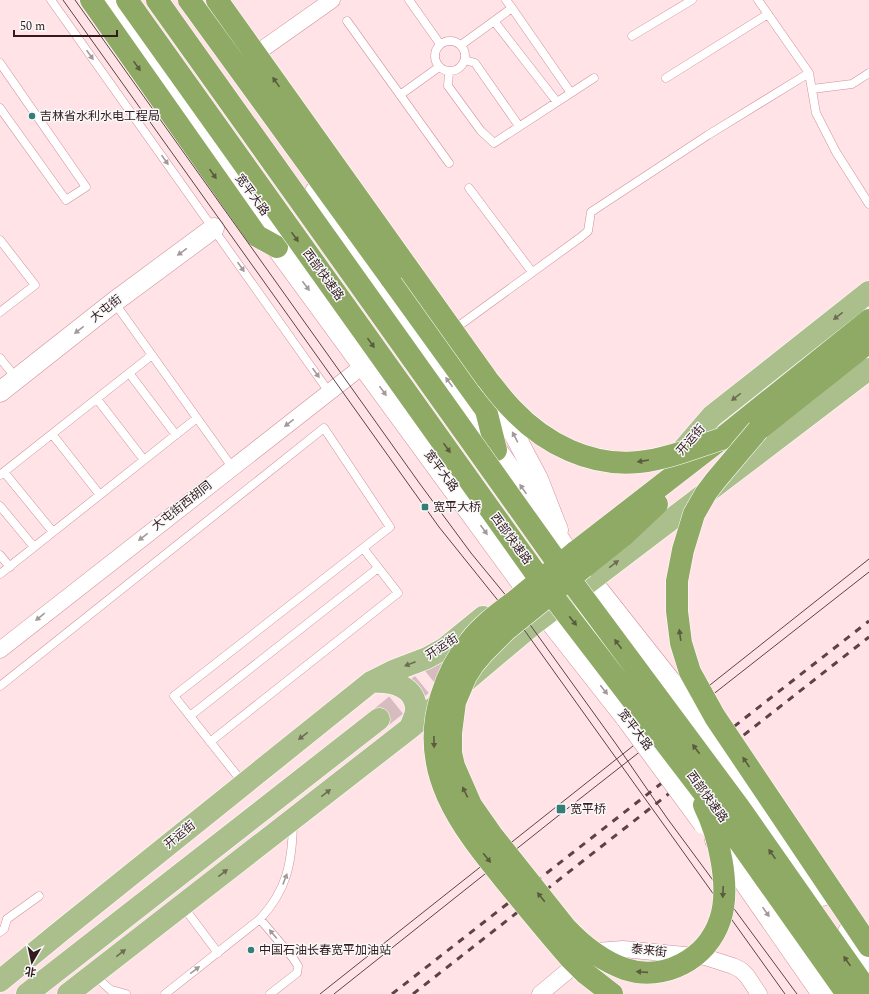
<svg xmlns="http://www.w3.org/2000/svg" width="869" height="994" font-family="Spectral,'Noto Sans SC',serif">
	<rect width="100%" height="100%" fill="#ffe3e7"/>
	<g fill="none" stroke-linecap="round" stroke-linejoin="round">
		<path stroke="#d6bbbf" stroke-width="22" stroke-dasharray="22 11" stroke-linecap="butt" d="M379,719L462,652"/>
		<g stroke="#cf909b" stroke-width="9">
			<path id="service" d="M51,0L329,392
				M409,0L440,44
				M758,0L809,73L816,113L836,152L869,204
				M512,8L571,93
				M347,21L449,163
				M494,21L557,102
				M632,36L692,0
				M435 56a15 15 0 1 1 30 0a15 15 0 1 1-30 0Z
				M461,45L512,8L506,0
				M465,60L475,63L519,126
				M0,63L86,187L66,200L0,108
				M449,72L448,86L481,131L494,143L594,78
				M666,78L768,14
				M812,89L852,84L869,73
				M400,95L439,67
				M469,188L532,272
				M0,240L35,285L0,312
				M114,302L232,467
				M453,330L581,237L588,231L591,212L708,135L809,73
				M0,358L16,378
				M129,373L176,435
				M97,399L144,460
				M52,434L100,495
				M4,472L53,532
				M0,475L152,355
				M0,506L34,547
				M0,555L10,567
				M0,574L197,418
				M0,686L324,428L390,527L174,696L243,783
				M190,716L378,568
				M210,742L398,593L363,548
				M182,905L218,953
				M260,919L293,958L298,966L297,973L270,994
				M0,932L4,929L7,919L39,896
				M94,975L115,994
				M112,990L126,994
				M165,994L260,919C287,890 292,863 293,824"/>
		</g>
		<g stroke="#cf909b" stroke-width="17">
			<path id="minor" d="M247,60L332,0
				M0,650L364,365
				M540,994L588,954L596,951L623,949L705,957L733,966L741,970L747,976L759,994"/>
		</g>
		<g stroke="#cf909b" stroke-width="21">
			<path id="tertiary" d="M0,392L114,302L214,228
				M489,395L506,419L538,479L558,530"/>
		</g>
		<g stroke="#cf909b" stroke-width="23">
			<path id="secondary" d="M112,0L271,222L277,247L546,615L627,718
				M316,192L565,549L674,687
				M748,790L822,895
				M716,840L823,994
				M849,932L869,961"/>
		</g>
		<g stroke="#fff" stroke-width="23">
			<path id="primary" d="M675,459L712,416L869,292
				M371,682C390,681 413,684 416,707C417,714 412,722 410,728
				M0,981L61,931L371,682L393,671L427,658L445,648L483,617
				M27,994L379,719
				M68,994L410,728L531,626L869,369"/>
		</g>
		<g stroke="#fff" stroke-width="23">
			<path id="trunk" d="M91,0L257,236L277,247
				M390,277L486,410L496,450
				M742,440L758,430L869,342
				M574,553L721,439L869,320
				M584,567L623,536L657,504"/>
		</g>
		<use href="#service" stroke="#fff" stroke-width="8"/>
		<use href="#minor" stroke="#fff" stroke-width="16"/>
		<use href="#tertiary" stroke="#fff" stroke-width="20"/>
		<use href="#secondary" stroke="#fff" stroke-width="22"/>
		<use href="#primary" stroke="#aabf8b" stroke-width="22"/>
		<use href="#trunk" stroke="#8eaa64" stroke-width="22"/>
		<path stroke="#5c4347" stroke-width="1" d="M63,0L439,527L500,603L525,631L785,994
			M75,0L420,484L471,553L531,626L616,744L667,818L797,994
			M320,994L869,559
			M334,994L563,812L869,572"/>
		<path stroke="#5c4347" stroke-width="3" stroke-dasharray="7 7" stroke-linecap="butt" d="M392,994L869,621
			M413,994L869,637"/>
		<g stroke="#cf909b" stroke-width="23" stroke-linecap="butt">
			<path id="secondary-bridge" d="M674,687L748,790
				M627,718L704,823"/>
		</g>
		<g stroke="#fff" stroke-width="23" stroke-linecap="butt">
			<path id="trunk-bridge" d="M127,0L539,578L719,813L847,994
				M157,0L557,562L739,807L869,993
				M189,0L390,277
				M217,0L487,379C495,389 503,400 512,409C545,444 591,467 639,462C667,459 694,448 721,439
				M758,430L715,481L706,493L694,514L683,550L677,581V611L681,643L690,672L715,717L869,946
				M574,553C554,569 534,585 515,601C499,613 482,625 470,641C456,658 447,677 441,697C418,771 460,825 504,879C526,906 548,933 570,958L585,973L612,994
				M584,567L506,630L484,652L473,665L466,676L455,702L451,733V753L454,766L471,805L492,835L566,928C583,946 602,961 625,969C664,982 707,959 720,920C731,888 719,835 704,805"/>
		</g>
		<use href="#secondary-bridge" stroke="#fff" stroke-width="22"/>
		<use href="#trunk-bridge" stroke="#8eaa64" stroke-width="22"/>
	</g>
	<defs><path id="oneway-solid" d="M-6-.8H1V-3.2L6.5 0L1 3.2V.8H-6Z"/></defs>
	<g fill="#a3989a">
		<use href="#oneway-solid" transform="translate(90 55) rotate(55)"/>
		<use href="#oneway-solid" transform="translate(165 160) rotate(55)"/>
		<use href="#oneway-solid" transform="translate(182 252) rotate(144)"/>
		<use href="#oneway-solid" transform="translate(241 267) rotate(55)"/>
		<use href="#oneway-solid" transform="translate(306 286) rotate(53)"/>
		<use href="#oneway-solid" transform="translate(79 330) rotate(142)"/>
		<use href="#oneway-solid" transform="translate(316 373) rotate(55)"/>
		<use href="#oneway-solid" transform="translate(449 382) rotate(-125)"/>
		<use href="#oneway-solid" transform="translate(383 391) rotate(54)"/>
		<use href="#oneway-solid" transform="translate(289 423) rotate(142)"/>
		<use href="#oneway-solid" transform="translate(515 437) rotate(-118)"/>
		<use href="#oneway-solid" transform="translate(523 489) rotate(-125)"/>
		<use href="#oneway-solid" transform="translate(484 530) rotate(54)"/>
		<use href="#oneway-solid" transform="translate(143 537) rotate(142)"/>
		<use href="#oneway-solid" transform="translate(40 617) rotate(141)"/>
		<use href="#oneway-solid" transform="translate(604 690) rotate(52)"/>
		<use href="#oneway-solid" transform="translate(285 879) rotate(-69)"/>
		<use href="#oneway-solid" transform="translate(766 912) rotate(55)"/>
		<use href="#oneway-solid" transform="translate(273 934) rotate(-130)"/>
		<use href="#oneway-solid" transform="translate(195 970) rotate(-38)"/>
	</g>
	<g fill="#5b5b3e">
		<use href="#oneway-solid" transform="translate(137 66) rotate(55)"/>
		<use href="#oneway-solid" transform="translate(276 82) rotate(-125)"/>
		<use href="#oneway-solid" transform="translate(213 174) rotate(55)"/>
		<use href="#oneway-solid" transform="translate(295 237) rotate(54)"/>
		<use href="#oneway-solid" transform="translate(371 343) rotate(54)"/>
		<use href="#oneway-solid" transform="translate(447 448) rotate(54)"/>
		<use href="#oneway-solid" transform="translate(643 461) rotate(171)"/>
		<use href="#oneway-solid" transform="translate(573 621) rotate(52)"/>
		<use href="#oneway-solid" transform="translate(680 635) rotate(-98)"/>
		<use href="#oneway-solid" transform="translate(618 644) rotate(-127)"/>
		<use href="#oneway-solid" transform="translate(434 742) rotate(89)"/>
		<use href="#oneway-solid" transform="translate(696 749) rotate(-127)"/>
		<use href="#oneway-solid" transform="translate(746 762) rotate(-124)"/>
		<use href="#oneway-solid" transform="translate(465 792) rotate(-116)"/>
		<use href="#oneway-solid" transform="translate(772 854) rotate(-125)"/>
		<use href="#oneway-solid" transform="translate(487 858) rotate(51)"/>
		<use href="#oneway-solid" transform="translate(723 892) rotate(92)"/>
		<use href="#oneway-solid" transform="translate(541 897) rotate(-129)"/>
		<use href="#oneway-solid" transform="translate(847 961) rotate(-125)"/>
		<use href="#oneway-solid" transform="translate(642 972) rotate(-176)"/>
	</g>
	<g fill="#6e6c54">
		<use href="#oneway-solid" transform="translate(838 316) rotate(142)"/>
		<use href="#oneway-solid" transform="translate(736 397) rotate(142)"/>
		<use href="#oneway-solid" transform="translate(614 564) rotate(-37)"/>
		<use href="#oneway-solid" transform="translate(410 664) rotate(159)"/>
		<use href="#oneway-solid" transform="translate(303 736) rotate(142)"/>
		<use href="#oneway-solid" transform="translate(326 793) rotate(-38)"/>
		<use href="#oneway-solid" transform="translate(223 873) rotate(-38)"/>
		<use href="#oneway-solid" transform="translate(121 953) rotate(-38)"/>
	</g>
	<g fill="#357d77" stroke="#f8f8f8" stroke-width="1.5">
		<circle cx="32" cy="116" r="4"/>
		<rect x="421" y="503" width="8" height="8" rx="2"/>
		<rect x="556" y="804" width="10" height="10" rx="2"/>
		<circle cx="251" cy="950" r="4"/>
	</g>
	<g text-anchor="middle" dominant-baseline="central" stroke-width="3" stroke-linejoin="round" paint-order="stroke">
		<g font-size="12" fill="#321a1e" stroke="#f8f8f8" text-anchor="start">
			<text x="40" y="116">吉林省水利水电工程局</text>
			<text x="433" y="507">宽平大桥</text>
			<text x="570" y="809">宽平桥</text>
			<text x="259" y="950">中国石油长春宽平加油站</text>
		</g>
		<g font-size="12" fill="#321a1e" stroke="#f8f8f8">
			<text transform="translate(252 195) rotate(54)">宽平大路</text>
			<text transform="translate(323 275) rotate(54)">西部快速路</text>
			<text transform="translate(106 309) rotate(-38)">大屯街</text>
			<text transform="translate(691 440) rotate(-49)">开运街</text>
			<text transform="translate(441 471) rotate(54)">宽平大路</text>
			<text transform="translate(182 506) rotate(-38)">大屯街西胡同</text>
			<text transform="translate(511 539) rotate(54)">西部快速路</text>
			<text transform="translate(442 647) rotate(-33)">开运街</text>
			<text transform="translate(635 730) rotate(53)">宽平大路</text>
			<text transform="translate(707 797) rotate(54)">西部快速路</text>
			<text transform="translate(180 835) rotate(-39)">开运街</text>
			<text transform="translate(649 951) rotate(6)">泰来街</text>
		</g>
	</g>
	<g transform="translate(32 962) rotate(189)" stroke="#f8f8f8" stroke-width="3" paint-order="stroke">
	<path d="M0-3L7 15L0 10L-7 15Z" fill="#321a1e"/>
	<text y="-6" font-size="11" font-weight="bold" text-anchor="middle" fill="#321a1e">北</text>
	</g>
	<path d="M14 30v6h103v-6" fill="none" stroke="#321a1e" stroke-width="2"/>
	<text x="20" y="30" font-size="12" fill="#321a1e" stroke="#f8f8f8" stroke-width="3" paint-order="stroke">50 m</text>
</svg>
